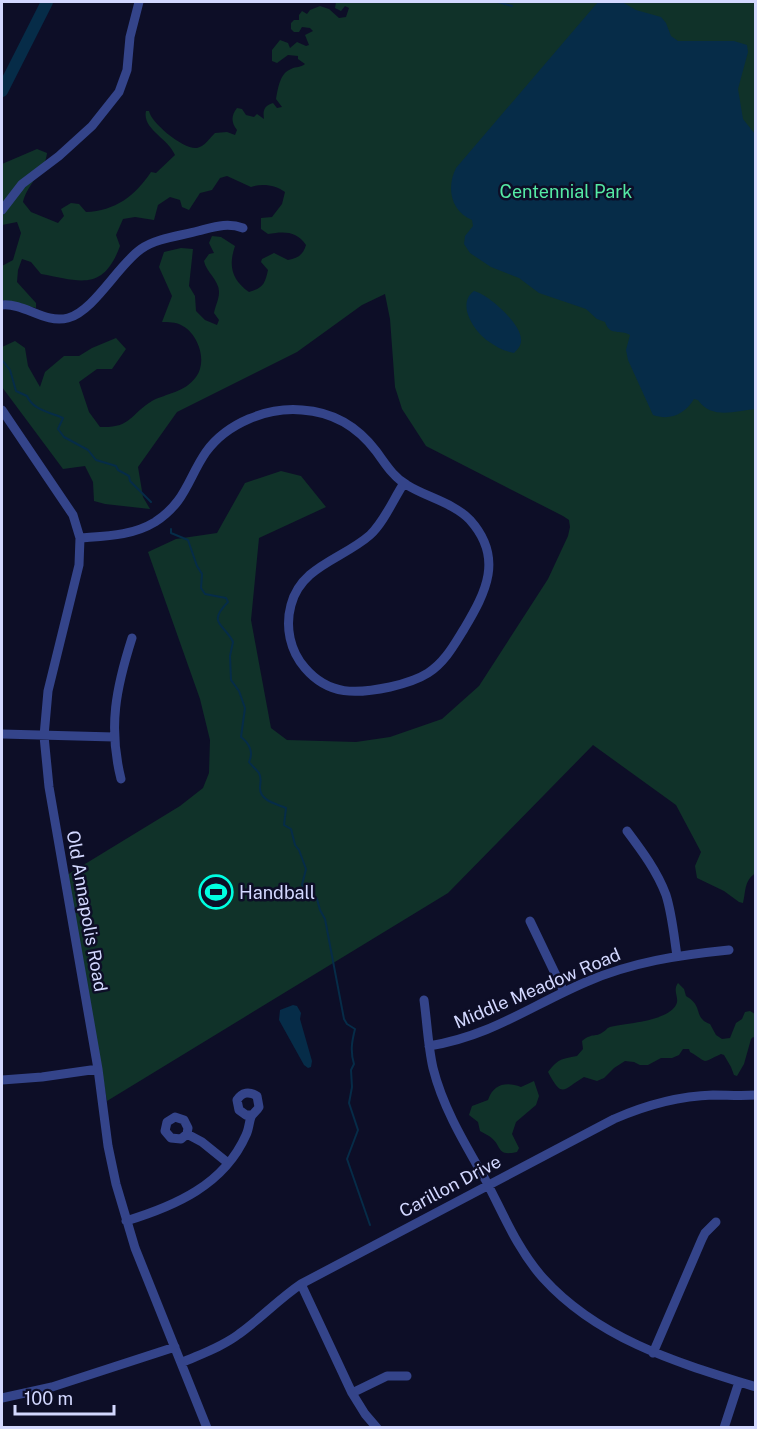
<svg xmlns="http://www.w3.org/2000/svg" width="757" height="1429" font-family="'Public Sans',sans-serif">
	<rect width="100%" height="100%" fill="#0d0e27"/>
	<path fill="#103229" d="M336,2H755L756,873C744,880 746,891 743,903L739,902L724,891L697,878L695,866L701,852L676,805L593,745L448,893L107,1101L67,875L180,806L203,788L209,773L210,740L200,699L148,552L176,539L217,533L245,483L281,471L301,476L326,507L259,538L251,620L271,728L287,740L356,742L390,737L442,719L479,686L548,579L568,536L570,527L569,520L563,516L426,446L402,409L395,387L390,319L385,294L362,305L297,352L177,412L138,467L143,497L150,509L105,504L94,501L93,482L85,466L63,469L2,387V347L15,341L25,348L28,366L40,387L45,372L64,356H79L92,348L116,338L126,349L112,369H97L79,382L89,412L100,427C132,428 129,415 152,401C167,393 184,393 196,377C208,361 198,333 181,325C176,322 168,322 162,322L172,296L159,267L164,252L181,248L193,249L189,286L195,296L196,311L205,320L217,325L219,320L214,313C215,307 219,299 219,293C220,281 206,272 204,261L209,254L214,253L209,243L212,236L221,237L235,246C228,266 232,280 249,292C263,288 265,284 268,270L261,262L262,259L274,253L288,260C298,258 303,255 306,245C297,231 284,231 268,234L261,229V218L272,217L282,204L285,192C276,185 262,183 251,187L227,176L220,178L212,190L200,193L189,210L182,207L180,200L170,197L158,205L154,220L135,217L123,219L116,235L120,246C103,292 80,281 41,274L31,262L22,259L18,270L17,282L36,303V308L2,300V266L13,260L21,233L17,222L2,225V164L37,149L47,153C45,172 27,184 23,202L31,212L58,223L64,216L61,209L71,203L79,204L86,212C115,211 135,196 151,172L156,173L175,155C168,138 142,129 146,111H149C151,123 184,150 197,148C205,146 209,139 215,133L227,132L235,135L237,130C231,123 231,115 237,108L242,109L246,115L254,117L257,114L264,119C263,112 263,106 273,103L277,108L282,107L276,99C278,88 280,73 291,69C297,66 300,68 305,64L298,59V56L288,55L277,63L272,61V50L280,40L288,43L290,48L297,42L306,46L309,45L305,35L313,31L310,28L302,27L299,32H294L291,29V23L294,20H299V15L302,11L307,14L310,10L320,6L329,9L339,18L346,17L349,8L345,6L341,11L335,8Z
		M678,983L684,989L686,996C704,1006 693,1018 710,1024L716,1035L722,1039L730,1038L736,1023L742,1019L745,1012L750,1011L755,1014V1038L753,1037L751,1039L744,1064L737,1076L734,1075L731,1067L724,1055L721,1054C699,1064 710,1063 690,1052L689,1049H683L679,1055L672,1058H661L648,1065H640L634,1062L625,1061L614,1068L604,1078L597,1081L584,1077C563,1089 563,1100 548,1072C558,1059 561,1059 577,1056L583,1049L582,1041C593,1032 595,1038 603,1032C608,1029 605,1029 610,1027C626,1023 666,1022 676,1005C680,998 672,991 678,983Z
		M534,1081L539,1096L536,1105L516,1122L512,1134L519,1148L517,1152C495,1157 503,1145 489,1136C486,1134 483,1133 480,1131L478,1122L469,1115L472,1106L488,1100C494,1083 507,1082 521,1087Z"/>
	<path fill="#062c48" d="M598,2H622L636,10L661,17L666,23L671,36L678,41H734L747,45L748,52L738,89L743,119L755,134V409C735,411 712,420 698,400L694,399C685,414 670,421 653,415L628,360L626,350L630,335C620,329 610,337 605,322L597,319L586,309L539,293L519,278L491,267L470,253L464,244L465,236L473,226L472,220C451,211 446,188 456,168Z
		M474,291C488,294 523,325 521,341C521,346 517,350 514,353C504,351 496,347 488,341C474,331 456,304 474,291Z
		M293,1005L297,1006L301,1013L300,1019L312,1061L311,1067L308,1068L304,1065L279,1020L280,1010Z"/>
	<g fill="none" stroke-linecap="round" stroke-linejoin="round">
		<path stroke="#062c48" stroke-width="2" d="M498,2L512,6
			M2,360L10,370L16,391L27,396C33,410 49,412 63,418L58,429L64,437L88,450L96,460L116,466L118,470L129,476L130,481L151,502
			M171,529V533L188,540L189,543L197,566L202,574L201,588L205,594L226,598L228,602C206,624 225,624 233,642L230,656L231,680L239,691L245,708L241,737C249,743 254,752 249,762C252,766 256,769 259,773C262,779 260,782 260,788C260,801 277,804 286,808L284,825L291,829L295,845L299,850L306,869L302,885L317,899L320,910L325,919L344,1019L347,1024L355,1029C352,1041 350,1051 354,1064L351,1070L352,1087L349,1103L358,1130L347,1159L370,1225"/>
		<path stroke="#062c48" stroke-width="12" d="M2,91L47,2"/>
		<path stroke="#34448a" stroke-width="9" d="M2,210L22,184L59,156L92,126L119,92L127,70L130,37L139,2
			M2,305C25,303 44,324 68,318C94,311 118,265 141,249C157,238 180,236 198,231C214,227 227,222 243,228
			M2,410L73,515L80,538L79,565L48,691L44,736L49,787L98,1069L108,1146L116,1184L135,1248L207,1428
			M80,538C106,536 132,536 155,522C186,502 188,478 206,452C227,423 267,407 302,410C333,412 357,426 376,451C385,463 393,477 407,485C426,497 454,503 470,520C504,558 486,592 464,629C454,645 445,662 428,673C417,680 403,684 390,687C357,694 329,696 305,668C290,651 285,627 291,605C301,566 343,559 370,535C384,522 393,500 404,483
			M2,734L114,737
			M121,779C108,727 116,688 132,638
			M627,831C642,851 657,871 666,895C672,914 674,936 677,956
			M530,921L564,992
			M424,1000C427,1022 428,1046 433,1068C443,1108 465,1144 485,1179C503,1213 517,1249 543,1278C599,1340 679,1363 756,1387
			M429,1046C491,1036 530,1006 586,982C632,962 679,955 729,950
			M2,1080L42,1077L98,1069
			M187,1134L188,1128L184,1120L175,1117L167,1122L165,1131L171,1138L181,1139L187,1134L202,1142L228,1163
			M126,1221C175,1206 224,1185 246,1135C249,1129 249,1122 251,1117C252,1114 257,1111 259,1107L257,1096C249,1091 242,1092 237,1100L239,1110L246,1115H251
			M301,1284L352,1393L365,1414L377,1428
			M653,1353L702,1239L705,1233L716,1222
			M181,1363C201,1354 222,1347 239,1334C261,1318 279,1299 301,1284L614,1119C646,1105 678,1096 713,1095C727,1095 741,1096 756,1095
			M352,1393L387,1376H407
			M2,1398L52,1387L175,1347
			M724,1428L739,1382"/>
	</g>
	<defs>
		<g id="stadium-ring" transform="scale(1.725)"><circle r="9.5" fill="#0d0e27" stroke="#00fee1" stroke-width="1.5"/><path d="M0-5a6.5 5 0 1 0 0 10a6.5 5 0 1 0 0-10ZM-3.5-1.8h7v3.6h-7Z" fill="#00fee1"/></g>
	</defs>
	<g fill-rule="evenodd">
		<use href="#stadium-ring" x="216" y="892"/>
	</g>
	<g text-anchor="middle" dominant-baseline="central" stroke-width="5" stroke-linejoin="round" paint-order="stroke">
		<g font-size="18" fill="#55eaa4" stroke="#0d0e27">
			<text x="566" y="191">Centennial Park</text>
		</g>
		<g font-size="18" fill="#d3d8ff" stroke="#0d0e27" text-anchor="start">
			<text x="239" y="892">Handball</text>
		</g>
		<g font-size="18" fill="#d3d8ff" stroke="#0d0e27">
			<text transform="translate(87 911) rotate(80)">Old Annapolis Road</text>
			<text transform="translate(537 988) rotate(-23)">Middle Meadow Road</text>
			<text transform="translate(450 1186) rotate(-28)">Carillon Drive</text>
		</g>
	</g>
	<rect width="757" height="1429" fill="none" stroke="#d3d8ff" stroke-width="6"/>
	<path d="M15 1405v9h99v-9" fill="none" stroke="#d3d8ff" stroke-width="3"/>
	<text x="24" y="1405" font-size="18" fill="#d3d8ff" stroke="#0d0e27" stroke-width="4.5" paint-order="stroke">100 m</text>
</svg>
